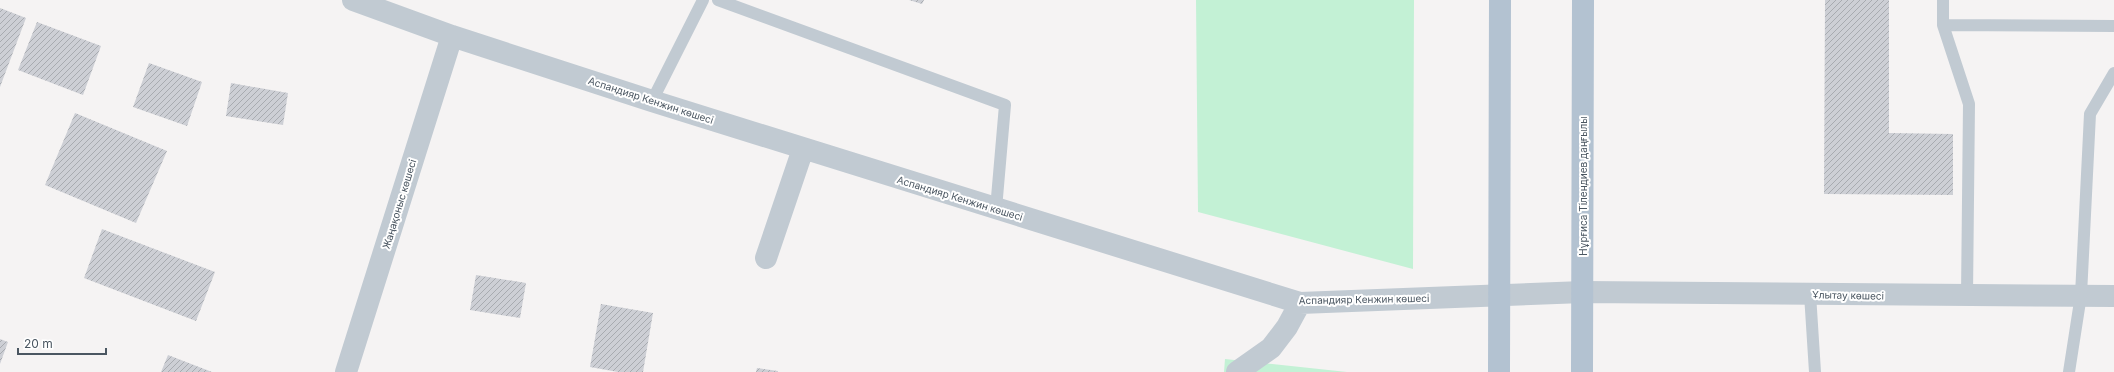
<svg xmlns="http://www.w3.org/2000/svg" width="2114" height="372" font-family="Inter,sans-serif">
	<defs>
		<pattern id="building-hatch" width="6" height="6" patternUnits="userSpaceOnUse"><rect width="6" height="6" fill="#cdcfd5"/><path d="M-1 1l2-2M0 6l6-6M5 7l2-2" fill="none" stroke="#a8abb0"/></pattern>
	</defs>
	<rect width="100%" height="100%" fill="#f5f3f3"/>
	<path fill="#c3f1d5" d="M1196,0H1414L1413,269L1198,212Z
		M1225,359L1347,372H1224Z"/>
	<path fill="url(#building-hatch)" d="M909,0H924L922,4Z
		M1825,0H1889V133L1953,134V195L1824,194Z
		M0,8L26,18L0,87Z
		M37,22L101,46L83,95L18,70Z
		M149,63L202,82L187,126L133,107Z
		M231,83L288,93L283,125L226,116Z
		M75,113L167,151L136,223L45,185Z
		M102,229L215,272L196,321L84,278Z
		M476,275L526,283L520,318L470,310Z
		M601,304L653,313L643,372H618L590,367Z
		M0,339L8,342L0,364Z
		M168,355L212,372H161Z
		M757,368L778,371V372H756Z"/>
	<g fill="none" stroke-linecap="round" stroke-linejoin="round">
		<path stroke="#c1cad2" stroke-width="12" d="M718,0L1005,105L996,209
			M1943,0V25L1969,104L1967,296
			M1943,25L2114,26
			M652,101L703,0
			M1810,294L1815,372
			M2069,372L2081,295L2090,114L2114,73"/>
		<path stroke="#c1cad2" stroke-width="22" d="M353,0L452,36L652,101L1300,303L1583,292L2114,296
			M766,258L803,149
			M346,372L452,36
			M1237,372L1271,348L1287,327L1300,303"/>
		<path stroke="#b3c2d1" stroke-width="22" d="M1499,372L1500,0
			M1582,372L1583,0"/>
	</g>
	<g text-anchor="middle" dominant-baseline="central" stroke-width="4" stroke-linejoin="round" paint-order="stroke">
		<g font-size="10" fill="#4a5661" stroke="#fff">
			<text transform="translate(651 100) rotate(18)">Аспандияр Кенжин көшесі</text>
			<text transform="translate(1583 186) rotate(-90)">Нұрғиса Тілендиев даңғылы</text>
			<text transform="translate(960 198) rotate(17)">Аспандияр Кенжин көшесі</text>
			<text transform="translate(399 204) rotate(-73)">Жаңақоныс көшесі</text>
			<text transform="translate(1848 295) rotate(1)">Ұлытау көшесі</text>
			<text transform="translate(1364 299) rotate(-1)">Аспандияр Кенжин көшесі</text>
		</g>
	</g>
	<path d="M18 348v6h88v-6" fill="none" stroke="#4a5661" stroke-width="2"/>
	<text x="24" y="348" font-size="12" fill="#4a5661" stroke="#ffffff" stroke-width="3" paint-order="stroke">20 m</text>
</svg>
